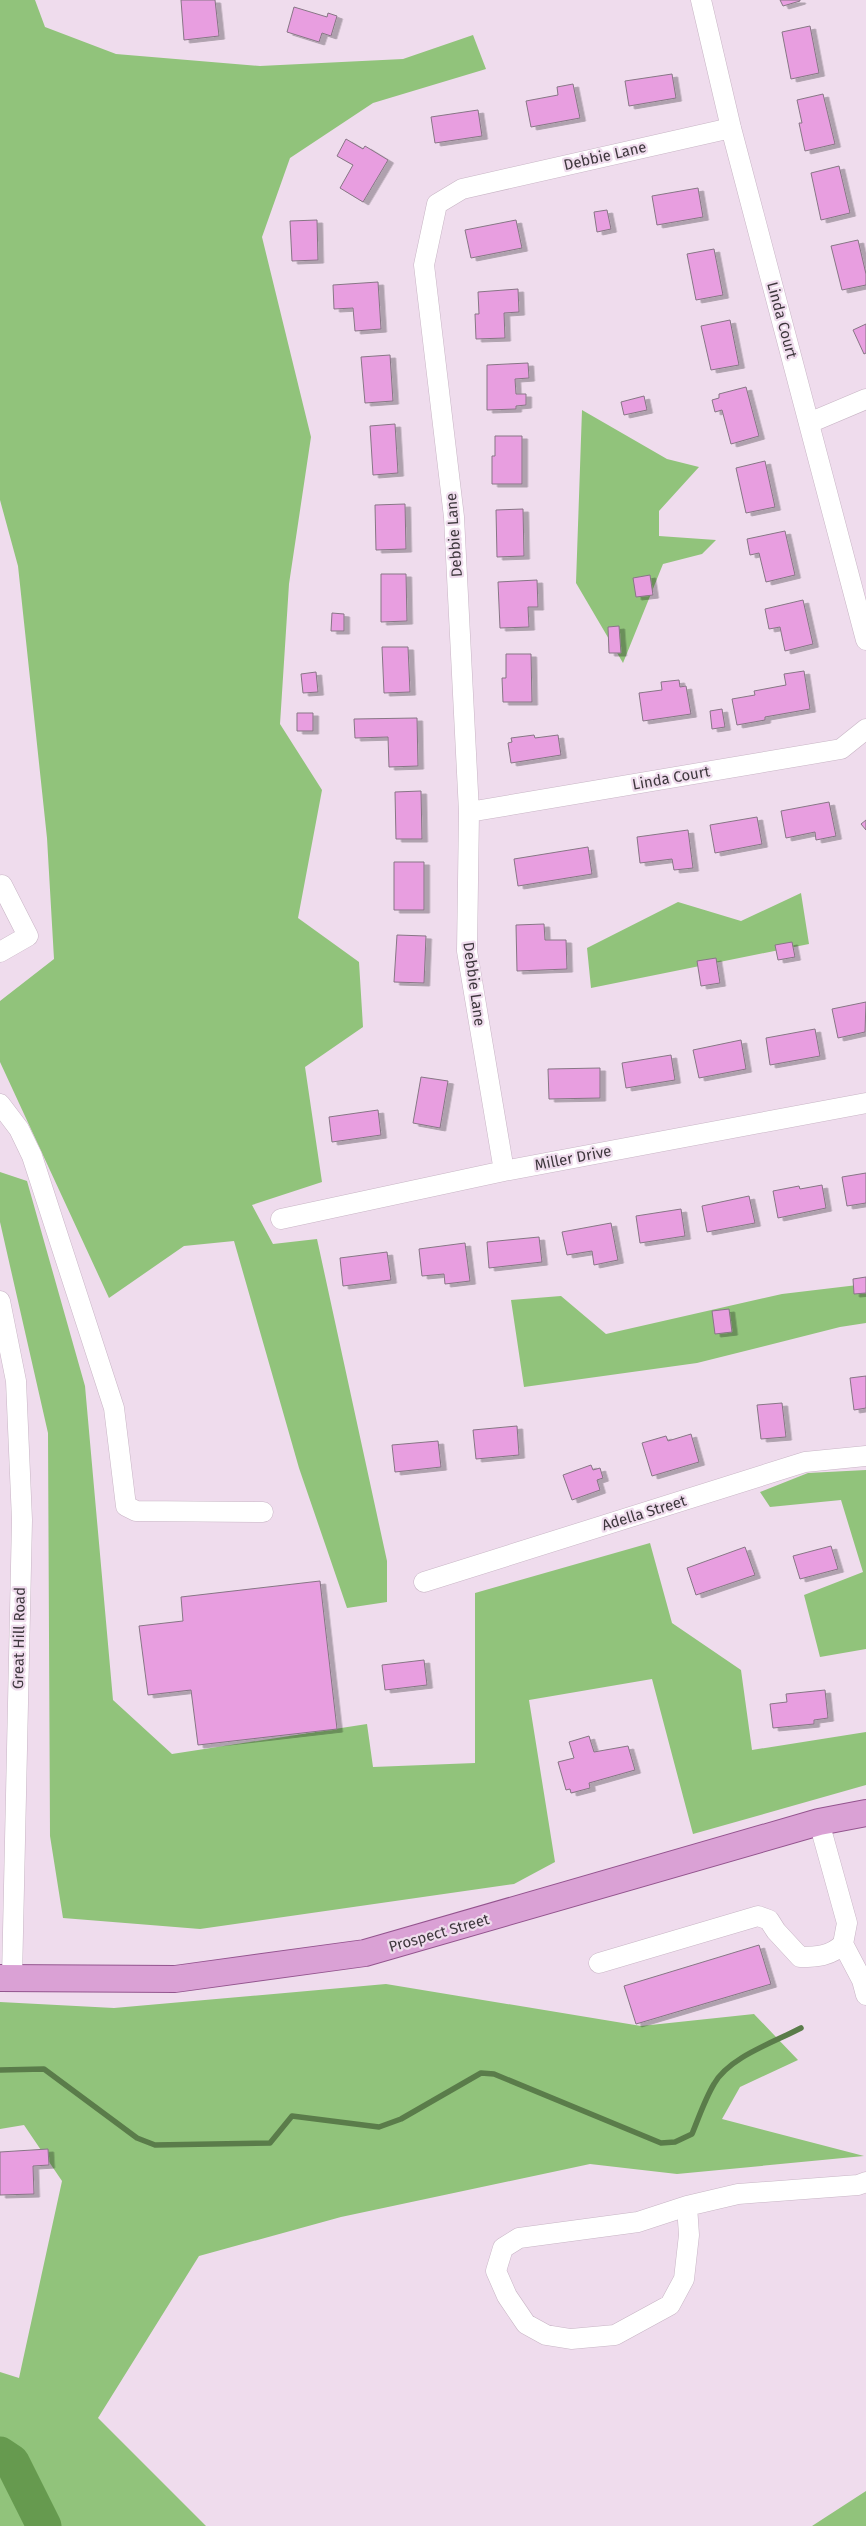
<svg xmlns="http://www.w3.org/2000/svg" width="866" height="2526" font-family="'Fira Sans',sans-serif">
	<defs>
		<filter id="shadow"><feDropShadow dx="5.5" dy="3" stdDeviation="0" flood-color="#0004"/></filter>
	</defs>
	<rect width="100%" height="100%" fill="#efdced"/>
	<path fill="#91c37b" d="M0,0H35L45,27L116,54L260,66L403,59L473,35L486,69L373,103L290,158L262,237L311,437L289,584L280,724L322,790L298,918L359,962L363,1027L305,1067L322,1182L252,1205L273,1244L317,1239L387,1561V1602L347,1608L299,1468L234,1241L184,1246L109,1298L0,1062V1001L54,959L47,838L18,566L0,500Z
		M582,410L667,459L699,467L659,511V536L716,540L702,554L663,564L623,663L576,583Z
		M801,893L809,944L591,988L587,948L678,902L741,921Z
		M0,1172L27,1181L85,1386L113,1700L172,1754L367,1724L373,1767L475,1763V1593L650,1543L672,1623L741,1670L752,1750L866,1732V1785L693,1834L652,1679L529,1700L555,1862L514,1884L200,1929L63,1918L50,1836L48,1433L0,1222Z
		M866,1284V1323L840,1327L697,1363L524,1387L511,1300L561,1296L606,1334L782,1294Z
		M866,1470V1649L820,1657L804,1595L863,1572L841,1500L770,1507L760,1492L808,1473Z
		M386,1984L641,2026L754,2014L798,2060L740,2087L722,2119L864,2156L677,2174L590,2164L341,2217L199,2256L98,2418L206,2526H0V2372L19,2378L62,2181L24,2125L0,2129V2002L114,2008Z
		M866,2491V2526H812Z"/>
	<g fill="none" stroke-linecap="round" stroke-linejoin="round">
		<path stroke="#5a7c4a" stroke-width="5.5" d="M0,2070L44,2069L137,2138L155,2145L270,2143L292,2116L379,2127L401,2119L481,2073L494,2074L661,2143L675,2142L692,2134C699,2117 705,2099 714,2084C729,2057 775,2042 801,2028"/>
		<path stroke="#669a4f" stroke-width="35" d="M0,2454L12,2462L44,2526"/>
	</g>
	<path fill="#e89ee0" stroke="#877685" filter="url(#shadow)" d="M181,0H215L219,36L184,40Z
		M780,0H800V1L783,6Z
		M294,7L327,17L328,13L337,16L331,36L322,33L319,42L287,32Z
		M810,26L819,73L791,79L782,32Z
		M672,74L676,98L629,106L625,81Z
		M573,84L580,118L531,127L526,101L558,95L557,87Z
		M823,94L835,144L805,151L799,123H802L797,100Z
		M478,110L482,136L435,143L431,117Z
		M346,139L363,149L365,146L388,160L363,202L340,188L353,165L337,156Z
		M839,166L850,213L821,220L811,173Z
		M698,188L703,217L657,225L652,196Z
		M607,210L611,229L597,232L594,212Z
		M317,220L318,260L292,261L290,221Z
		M516,220L522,248L471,258L465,230Z
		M858,240L866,274V285L842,290L831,246Z
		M714,249L723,295L696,300L687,254Z
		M378,282L381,329L355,331L353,308L334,309L333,285Z
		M518,289L519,312L504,313L505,338L476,339L475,314H479L478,292Z
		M730,320L739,365L711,370L701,326Z
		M866,324V353L864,354L853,330Z
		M390,355L393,401L365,403L361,357Z
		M528,363L529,378L515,379L516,394H526V405L516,406V409L487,410V365Z
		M746,387L759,436L731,444L722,410L715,412L712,400L719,398V394Z
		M644,396L647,410L624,415L621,402Z
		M395,424L398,473L373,475L370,426Z
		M495,436H522V484H492V456H495Z
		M765,461L775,507L746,513L736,468Z
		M405,504L406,549L376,550L375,505Z
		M523,509L524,556L497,557L496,510Z
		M785,531L795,575L766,582L759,553L750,555L747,539Z
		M381,574H406L407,621L381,622Z
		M650,575L653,595L636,597L633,578Z
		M537,580L538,607H528L529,627L500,628L498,582Z
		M803,600L813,644L785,651L780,627L769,629L765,609Z
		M332,613L344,614V631H331Z
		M619,626L621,653H609L608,627Z
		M382,647H408L410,692L384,693Z
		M506,654H531L532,702H503L502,678H506Z
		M804,671L810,709L765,717V720L737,725L732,699L755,695L754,691L786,685L784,674Z
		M316,672L318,692L303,693L301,674Z
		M679,680L680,687L686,686L691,714L643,721L639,693L662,690L661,682Z
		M722,709L725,727L712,729L710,711Z
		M297,713H313V731H297Z
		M417,718L418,766L389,767L388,737L355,738L354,719Z
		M534,735L535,738L558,735L561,755L511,763L508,743L512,742L511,738Z
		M421,791L422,839H396L395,792Z
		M829,802L836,836L816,840L815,832L786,838L781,811Z
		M757,817L762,844L715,853L710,825Z
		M866,820V830L861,824Z
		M688,830L693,868L674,870L672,859L640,863L637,837Z
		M588,847L592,874L518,886L514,859Z
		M394,862H424V910H394Z
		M544,924L545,940H566L567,969L517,971L516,925Z
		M397,935L426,936L424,983L394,982Z
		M792,942L795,957L778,960L775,945Z
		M716,958L720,983L701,986L697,961Z
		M866,1002L865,1032L838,1038L832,1009Z
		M815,1029L820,1056L770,1065L766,1038Z
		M741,1040L746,1069L699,1078L693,1050Z
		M671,1055L675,1080L626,1088L622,1063Z
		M600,1068V1098L549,1099L548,1069Z
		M421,1077L448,1081L440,1128L413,1123Z
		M378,1110L381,1135L332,1142L329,1117Z
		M866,1173V1203L847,1206L842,1177Z
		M822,1185L826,1208L778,1218L773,1191L799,1186L800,1189Z
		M749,1196L755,1223L707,1232L702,1206Z
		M681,1209L685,1236L640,1243L636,1216Z
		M611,1223L618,1260L594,1265L592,1251L567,1255L562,1232Z
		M539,1237L542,1262L489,1268L487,1242Z
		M465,1243L470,1281L445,1284L444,1274L422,1276L419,1249Z
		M387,1252L391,1280L343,1286L340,1258Z
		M866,1277V1293L854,1294L853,1279Z
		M729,1309L732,1332L715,1334L712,1311Z
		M866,1376V1408L854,1410L850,1378Z
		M782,1403L786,1437L761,1439L757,1405Z
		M517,1426L519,1455L476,1459L473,1430Z
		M691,1434L699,1462L652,1476L642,1443L666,1436L668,1441Z
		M438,1441L441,1467L395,1472L392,1445Z
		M591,1465L593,1470L600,1468L603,1478L597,1480L600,1490L572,1500L563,1475Z
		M831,1546L838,1569L800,1579L793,1556Z
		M745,1547L755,1575L696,1595L687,1568Z
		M320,1581L337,1729L198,1745L191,1690L148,1695L139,1626L183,1621L181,1597Z
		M424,1660L427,1685L385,1690L382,1665Z
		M825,1690L828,1718L814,1720V1724L773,1728L770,1704L787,1702L786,1694Z
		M589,1736L594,1752L628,1746L635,1770L589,1783L590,1788L571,1793L570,1789L566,1790L558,1762L574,1758L569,1742Z
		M759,1945L771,1984L636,2024L624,1986Z
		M48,2149L49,2165L33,2166L34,2194L0,2195V2152Z"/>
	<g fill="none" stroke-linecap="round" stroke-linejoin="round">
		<g stroke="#c8b5c5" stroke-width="21">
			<path id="minor" d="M701,0L731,128L866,640
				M809,423L866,399
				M469,812L841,749L866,729
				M0,886L2,885L28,936L0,952
				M0,1104L19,1129L32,1156L114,1408L126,1506L136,1511L263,1512
				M504,1171L467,951L469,812L454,517L424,265L437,204L462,189L731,128
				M281,1219L504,1171L866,1103
				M0,1301L16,1381L22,1520L12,1978
				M424,1582L805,1462L866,1456
				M819,1822L847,1923L843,1944
				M843,1944L862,1980L866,1995
				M599,1963L758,1916L769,1920L776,1931L800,1957C817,1957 831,1956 843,1944
				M687,2206L689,2235L684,2279L670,2305L615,2335L571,2339L546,2335L526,2324L507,2296L496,2271L503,2248L519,2238L638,2222L687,2206L738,2194L858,2185L866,2182"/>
		</g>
		<g stroke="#93548e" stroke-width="28">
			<path id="major" d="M0,1978L175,1979L365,1953L819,1822L866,1813"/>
		</g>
		<use href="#minor" stroke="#fff" stroke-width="20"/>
		<use href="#major" stroke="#daa1d5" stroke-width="26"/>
	</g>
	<g text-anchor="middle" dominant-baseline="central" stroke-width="4.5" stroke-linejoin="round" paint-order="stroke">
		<g font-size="15" fill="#3e373d" stroke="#efdced">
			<text transform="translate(605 156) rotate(-13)">Debbie Lane</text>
			<text transform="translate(782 320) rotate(75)">Linda Court</text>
			<text transform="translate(454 535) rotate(-94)">Debbie Lane</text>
			<text transform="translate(671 778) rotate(-10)">Linda Court</text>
			<text transform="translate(474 984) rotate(82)">Debbie Lane</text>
			<text transform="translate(573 1158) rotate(-11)">Miller Drive</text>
			<text transform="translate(644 1513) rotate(-17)">Adella Street</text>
			<text transform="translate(19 1638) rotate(-89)">Great Hill Road</text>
			<text transform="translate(439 1933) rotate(-16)">Prospect Street</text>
		</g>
	</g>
</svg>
